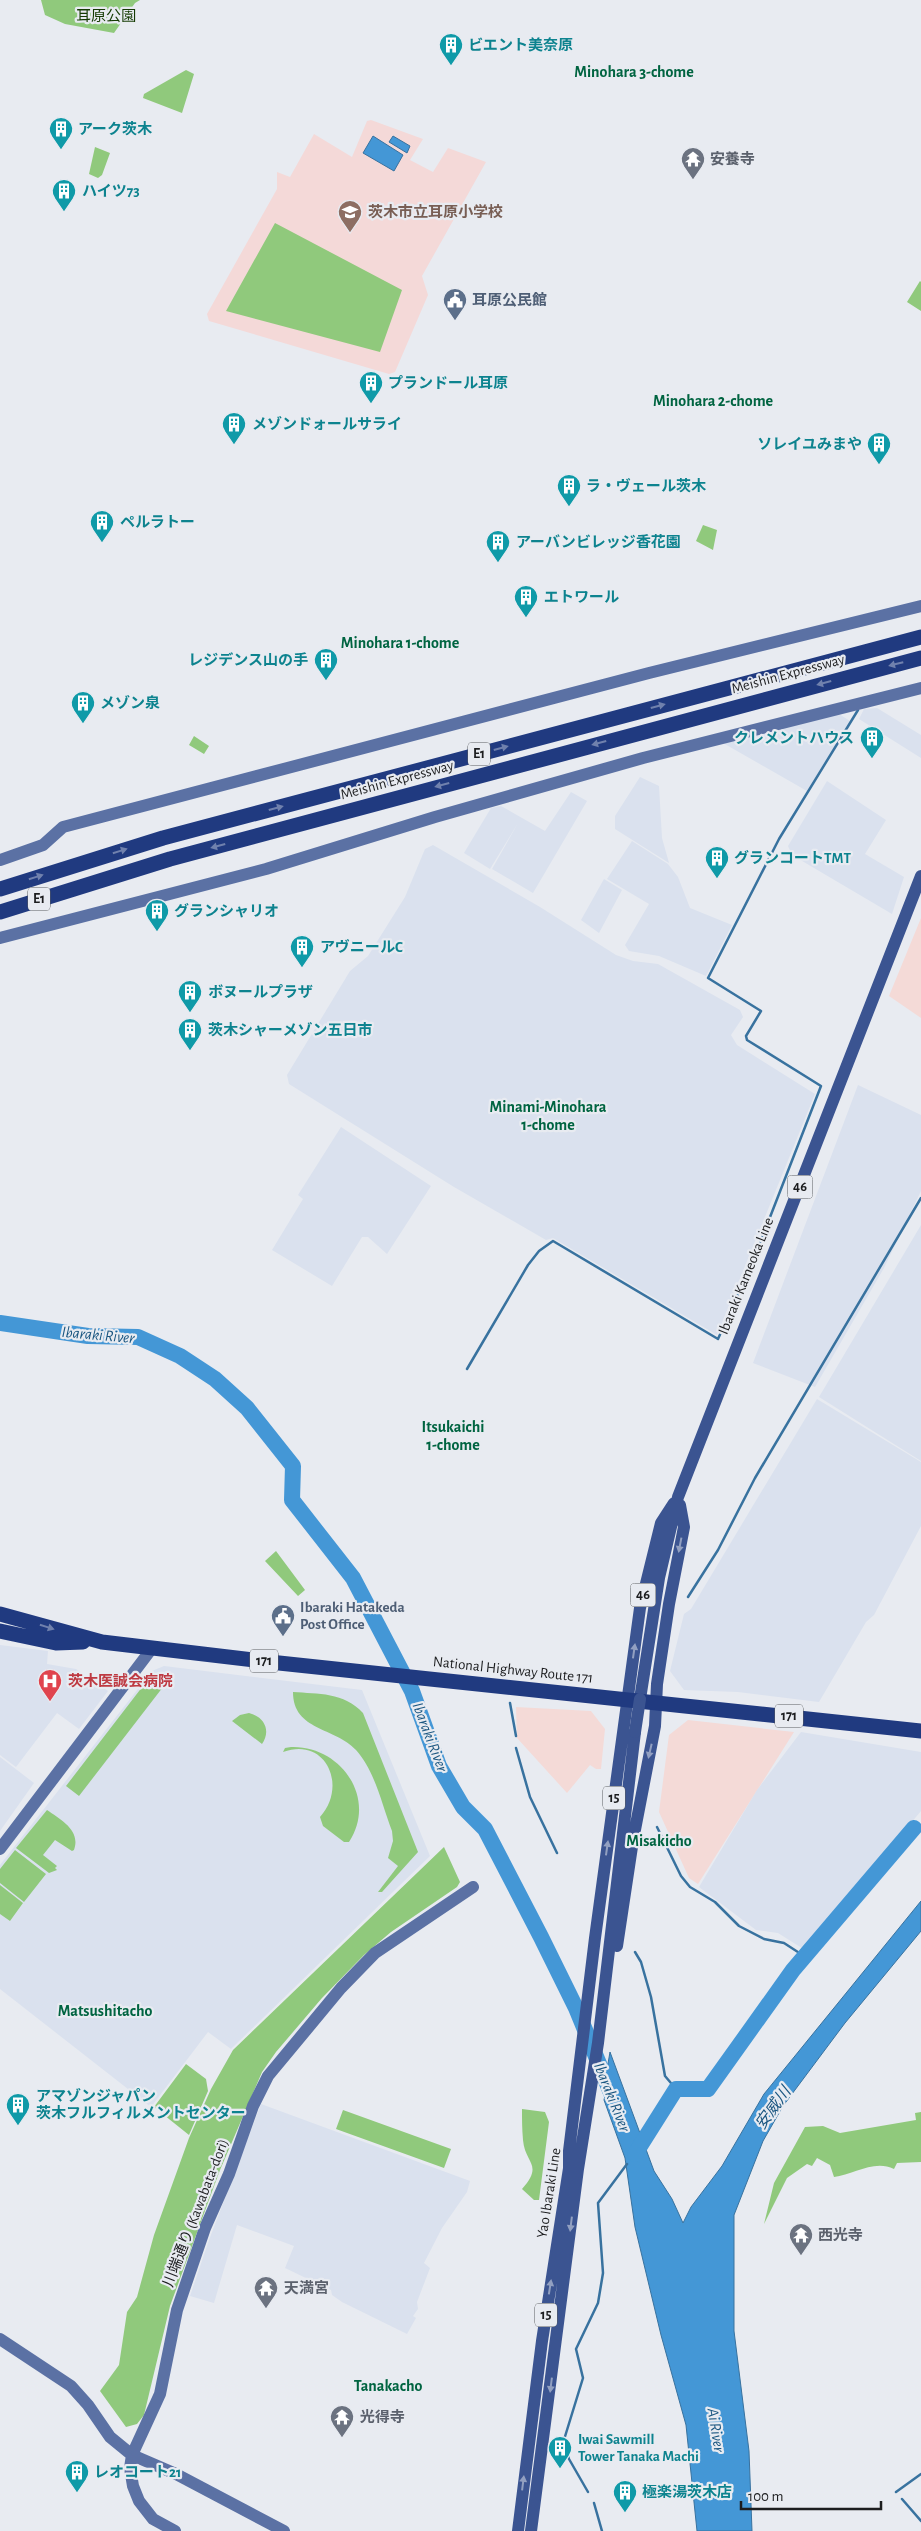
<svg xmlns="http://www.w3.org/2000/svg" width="921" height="2531" font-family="'Alegreya Sans','Noto Sans JP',sans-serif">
	<rect width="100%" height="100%" fill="#e8ebf1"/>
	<path fill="#f4dad7" d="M921,918V1018L889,996Z
		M516,1707L591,1711L605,1729L601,1769H596L590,1765L567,1793L517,1738Z
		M688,1720L794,1732L698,1884L689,1878L659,1812L669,1735Z"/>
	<path fill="#dae1ee" d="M877,708L921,735V758L859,719L864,709Z
		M839,714L850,721L807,791L723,743Z
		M640,777L659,786L662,838L669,863L615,829V816Z
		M827,781L886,820L865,854L904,877L892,914L792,855L788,846Z
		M571,792L587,801L533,893L492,869L518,823L490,869L464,853L491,808L501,806L545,831Z
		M632,841L668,864L678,877L690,908L732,925L706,976L659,956L629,951L625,945L649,904L607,879Z
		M433,845L540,907L616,955L633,961L658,964L740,1010L743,1017L731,1035L737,1045L815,1094L717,1335L553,1238L546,1240L454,1187L289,1084L287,1075L350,971L368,956L405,897L425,849Z
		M604,879L622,890L599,933L581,920Z
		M858,1085L921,1115V1191L884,1268L815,1387L753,1363Z
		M341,1127L431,1186L387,1254L368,1237H362L332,1286L272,1250L303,1199L298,1195Z
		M921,1225V1461L819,1397Z
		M817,1399L921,1462V1526L874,1615L866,1622L819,1702L738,1692L684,1690L670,1671L684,1614L691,1609Z
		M0,1645L48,1651L47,1664L76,1669L108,1691L79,1729L57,1713L16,1767L0,1755Z
		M164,1666L362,1690L430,1856L231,2049L208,2032L151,2107L0,1989V1865L152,1671Z
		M801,1732L921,1752V1811L805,1950L778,1933L756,1930L699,1887L757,1790Z
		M0,1757L34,1783L0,1831Z
		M261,2104L470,2181L467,2192L442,2228L424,2263L430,2268L417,2302L418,2309L413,2316L416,2318L407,2334L342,2302L332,2295L331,2290L285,2268L294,2246L237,2225L214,2303L190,2296L209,2240Z"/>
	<path fill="#f4d9d8" d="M371,120L423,139L410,160L433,172L448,148L486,162L422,276L428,295L395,372L389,374L209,321L207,314L277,189V172L290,177L314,134L352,157L367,121Z"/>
	<path fill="#90c97c" d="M41,0H140L135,3L114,33L65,24L45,15Z
		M186,70L194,74L182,113L143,98L144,94Z
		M95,147L110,153L102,175L98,178L89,174Z
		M275,223L402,290L380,352L226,311Z
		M920,281L921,282V311L907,302Z
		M703,525L717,530L713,550L696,541Z
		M194,736L209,746L204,754L189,745Z
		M276,1551L305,1590L298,1596L265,1561Z
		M146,1682L152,1686L163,1687L79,1796L66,1786Z
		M293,1692C318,1694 344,1692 363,1713L418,1852L382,1892H378L398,1866L388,1858L393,1841L392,1831C382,1805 375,1771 356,1750C335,1727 293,1731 293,1692Z
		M249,1713C265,1717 271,1731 262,1744L232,1721L240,1715Z
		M291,1747C340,1745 378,1798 349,1842H344L323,1826L320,1817C348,1786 326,1736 283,1752L285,1748Z
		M47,1810C61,1820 81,1830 74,1850L72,1851L55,1840L43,1855L57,1866L55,1868L57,1870L49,1873L16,1848Z
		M444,1847L460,1882L457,1887L391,1932L364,1955L322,1998L276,2052L262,2072L220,2170L170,2306L144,2415L137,2424L126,2427L100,2391L119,2365L127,2312L137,2297L154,2235L189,2138L211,2089L233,2050Z
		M15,1850L46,1874L24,1902L0,1883V1869Z
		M0,1885L23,1903L10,1921L0,1914Z
		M186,2064L206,2079L208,2091L189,2135L154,2107Z
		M522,2109L545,2112L549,2122L539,2200H534L522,2189C544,2164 525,2164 523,2140C522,2129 522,2120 522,2109Z
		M343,2110L451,2149L444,2168L336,2129Z
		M921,2112V2162L897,2163L894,2169C874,2159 853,2175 834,2177L830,2165L817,2158L812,2166L807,2164L787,2178L764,2224L774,2183L805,2127L823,2126L840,2133L916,2120L915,2113Z"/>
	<path fill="#4497d6" stroke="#38729f" d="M373,136L403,155L394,171L363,153Z
		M393,136L410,146L407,153L389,142Z
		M921,1901V1931L845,2023L783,2106L763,2141L734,2215V2331L749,2451L752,2531H697L686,2425L661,2335L635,2227L625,2158L604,2100L609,2076L606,2075L610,2052L654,2171L672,2199L683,2223L691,2207L722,2166L764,2094Z"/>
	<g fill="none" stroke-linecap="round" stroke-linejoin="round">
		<path stroke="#38729f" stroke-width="2.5" d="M467,1369L528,1265L539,1251L553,1241L718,1339L751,1266L821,1086L747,1040L746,1036L761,1011L708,978L779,839L858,710
			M688,1597L718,1550L755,1478L921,1198
			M510,1703L516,1736
			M516,1748L530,1797L557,1853
			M657,1827L681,1876L690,1887L715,1902L739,1926L764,1939L784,1943L804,1956
			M635,1952L641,1962L651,1997L665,2076L676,2089
			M588,2492L569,2459L563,2443L583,2378L576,2349L598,2303L603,2273L598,2203L627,2164
			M896,2492L921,2474
			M902,2499L921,2521
			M594,2503L602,2531"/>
		<path stroke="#4497d6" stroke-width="16" d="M0,1323L88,1336L138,1337L180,1356L215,1379L247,1408L293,1466L292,1500L353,1578L412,1691L439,1766L463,1807L485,1829L541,1937L576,2008L616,2105
			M635,2154L676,2089H708L793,1970L914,1828"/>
		<path stroke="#5b71a4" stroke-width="12" d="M0,860L43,845L63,827L649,673L921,606
			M0,938L266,869L435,817L643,758L921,688
			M0,1849L153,1647
			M0,2339L71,2386L88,2405L110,2437L132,2455L176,2474L284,2531
			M175,2531L153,2519L139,2501L133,2486L130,2468L132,2455L160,2394L177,2310L205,2228L229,2174L253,2106L268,2076L341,1988L375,1953L473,1887"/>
		<path stroke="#3b5491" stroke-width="12" d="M640,1699L659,1578L678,1497L921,876
			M617,1946L633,1840L655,1726L657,1684L669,1604L684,1527L680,1505
			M569,2169V2151L595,1938L640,1608L661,1523L674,1503
			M518,2531L542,2341L570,2162
			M531,2531L578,2169L598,2043L635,1732"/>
		<path stroke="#203a80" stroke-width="15" d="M0,889L163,838L921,637
			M0,912L170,859L921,658
			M0,1614L102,1642L279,1663L921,1731
			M0,1631L56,1643L83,1642"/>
		<path stroke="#3b5491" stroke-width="12" d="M635,1732L640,1699"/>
	</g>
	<defs><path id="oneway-solid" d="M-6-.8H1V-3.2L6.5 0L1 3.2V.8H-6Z" transform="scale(1.25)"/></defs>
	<g fill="#7081ad">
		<use href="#oneway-solid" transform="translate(896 664) rotate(166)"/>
		<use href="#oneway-solid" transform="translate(824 683) rotate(165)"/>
		<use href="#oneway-solid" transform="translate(658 706) rotate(-15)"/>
		<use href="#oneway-solid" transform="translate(599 743) rotate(165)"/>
		<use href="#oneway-solid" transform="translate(501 748) rotate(-15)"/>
		<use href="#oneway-solid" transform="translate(442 785) rotate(165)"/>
		<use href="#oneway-solid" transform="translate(276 808) rotate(-15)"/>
		<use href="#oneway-solid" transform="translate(218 846) rotate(165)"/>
		<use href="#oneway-solid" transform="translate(120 851) rotate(-17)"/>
		<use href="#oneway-solid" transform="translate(36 877) rotate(-18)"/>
		<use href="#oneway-solid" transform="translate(47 1627) rotate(18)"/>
	</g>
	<g fill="#92a0c1">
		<use href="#oneway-solid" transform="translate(680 1545) rotate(101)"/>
		<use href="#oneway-solid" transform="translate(634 1651) rotate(-82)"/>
		<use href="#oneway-solid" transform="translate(650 1751) rotate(103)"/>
		<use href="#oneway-solid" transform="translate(607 1848) rotate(-82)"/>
		<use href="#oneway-solid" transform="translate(571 2224) rotate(97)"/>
		<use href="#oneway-solid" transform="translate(550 2287) rotate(-81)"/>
		<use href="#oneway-solid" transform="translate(551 2385) rotate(97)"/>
		<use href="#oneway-solid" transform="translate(523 2483) rotate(-83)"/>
	</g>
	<defs>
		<g id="building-pin" transform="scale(1.25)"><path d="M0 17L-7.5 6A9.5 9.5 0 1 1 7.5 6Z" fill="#0f9aa8" stroke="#e8ebf1"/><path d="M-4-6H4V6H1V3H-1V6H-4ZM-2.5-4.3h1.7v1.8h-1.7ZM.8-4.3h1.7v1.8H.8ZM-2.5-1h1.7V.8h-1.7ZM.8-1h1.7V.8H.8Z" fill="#fff"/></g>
		<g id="temple-pin" transform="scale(1.25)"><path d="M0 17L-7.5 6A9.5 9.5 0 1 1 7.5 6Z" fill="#6b7280" stroke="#e8ebf1"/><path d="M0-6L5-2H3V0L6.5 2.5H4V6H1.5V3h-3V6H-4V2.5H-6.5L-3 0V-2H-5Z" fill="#fff"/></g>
		<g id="school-pin" transform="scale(1.25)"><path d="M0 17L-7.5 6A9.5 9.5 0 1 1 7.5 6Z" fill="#8d6e63" stroke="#e8ebf1"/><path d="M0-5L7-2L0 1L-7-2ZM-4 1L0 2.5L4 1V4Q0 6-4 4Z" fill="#fff"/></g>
		<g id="civic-pin" transform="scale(1.25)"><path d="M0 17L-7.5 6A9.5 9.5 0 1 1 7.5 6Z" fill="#5c6f8a" stroke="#e8ebf1"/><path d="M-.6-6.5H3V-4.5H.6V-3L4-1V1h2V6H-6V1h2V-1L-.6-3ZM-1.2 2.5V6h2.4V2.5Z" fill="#fff"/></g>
		<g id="hospital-pin" transform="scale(1.25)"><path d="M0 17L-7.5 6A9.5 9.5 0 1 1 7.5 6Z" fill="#e0444e" stroke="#e8ebf1"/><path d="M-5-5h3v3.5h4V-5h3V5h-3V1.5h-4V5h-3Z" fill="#fff"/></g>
	</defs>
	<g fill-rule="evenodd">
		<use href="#building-pin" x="451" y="45"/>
		<use href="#building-pin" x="61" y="129"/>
		<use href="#temple-pin" x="693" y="159"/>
		<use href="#building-pin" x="64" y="191"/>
		<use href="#school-pin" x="350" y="212"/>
		<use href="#civic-pin" x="455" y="300"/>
		<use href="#building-pin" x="371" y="383"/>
		<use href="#building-pin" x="234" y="424"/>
		<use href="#building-pin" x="879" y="444"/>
		<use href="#building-pin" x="569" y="486"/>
		<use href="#building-pin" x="102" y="522"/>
		<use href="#building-pin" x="498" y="542"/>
		<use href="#building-pin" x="526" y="597"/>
		<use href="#building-pin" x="326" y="660"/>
		<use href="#building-pin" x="83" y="703"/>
		<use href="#building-pin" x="872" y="738"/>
		<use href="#building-pin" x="717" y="858"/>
		<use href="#building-pin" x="157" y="911"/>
		<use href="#building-pin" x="302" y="947"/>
		<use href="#building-pin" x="190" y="992"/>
		<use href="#building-pin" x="190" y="1030"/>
		<use href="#civic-pin" x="283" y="1616"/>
		<use href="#hospital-pin" x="50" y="1681"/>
		<use href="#building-pin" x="18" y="2105"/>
		<use href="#temple-pin" x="801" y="2235"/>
		<use href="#temple-pin" x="266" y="2288"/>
		<use href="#temple-pin" x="342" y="2417"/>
		<use href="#building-pin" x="560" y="2448"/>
		<use href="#building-pin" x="77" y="2472"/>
		<use href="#building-pin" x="625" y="2492"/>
	</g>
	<g text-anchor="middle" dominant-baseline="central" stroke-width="4.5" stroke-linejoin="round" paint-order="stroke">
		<g fill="#e8ebf1" stroke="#595b5e" stroke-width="1">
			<rect x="468" y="742.5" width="22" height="23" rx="4"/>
			<rect x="28" y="887.5" width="22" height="23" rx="4"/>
			<rect x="787.5" y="1175.5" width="25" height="23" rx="4"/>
			<rect x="630.5" y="1583.5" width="25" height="23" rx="4"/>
			<rect x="250" y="1649.5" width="28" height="23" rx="4"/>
			<rect x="775" y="1704.5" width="28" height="23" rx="4"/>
			<rect x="603" y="1786.5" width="22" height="23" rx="4"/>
			<rect x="535" y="2303.5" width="22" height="23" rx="4"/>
		</g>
		<g font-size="14" font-weight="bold" fill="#1c1d1f">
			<text x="479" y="754">E1</text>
			<text x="39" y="899">E1</text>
			<text x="800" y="1187">46</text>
			<text x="643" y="1595">46</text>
			<text x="264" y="1661">171</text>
			<text x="789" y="1716">171</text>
			<text x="614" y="1798">15</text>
			<text x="546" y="2315">15</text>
		</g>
		<g font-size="15" fill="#153b03" stroke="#e8ebf1">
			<text x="106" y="16">耳原公園</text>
		</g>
		<g font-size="15" font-weight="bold" fill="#0d838f" stroke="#e8ebf1" text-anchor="start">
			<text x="468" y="45">ビエント美奈原</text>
			<text x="78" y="129">アーク茨木</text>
			<text x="82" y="191">ハイツ73</text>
			<text x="388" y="383">プランドール耳原</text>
			<text x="252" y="424">メゾンドォールサライ</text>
			<text x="862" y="444" text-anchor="end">ソレイユみまや</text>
			<text x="586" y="486">ラ・ヴェール茨木</text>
			<text x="120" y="522">ペルラトー</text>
			<text x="516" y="542">アーバンビレッジ香花園</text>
			<text x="544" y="597">エトワール</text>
			<text x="308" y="660" text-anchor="end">レジデンス山の手</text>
			<text x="100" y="703">メゾン泉</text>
			<text x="854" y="738" text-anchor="end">クレメントハウス</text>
			<text x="734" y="858">グランコートTMT</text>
			<text x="174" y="911">グランシャリオ</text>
			<text x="320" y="947">アヴニールC</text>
			<text x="208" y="992">ボヌールプラザ</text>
			<text x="208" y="1030">茨木シャーメゾン五日市</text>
			<text x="36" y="2096">アマゾンジャパン<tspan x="36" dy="17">茨木フルフィルメントセンター</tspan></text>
			<text x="578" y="2439">Iwai Sawmill<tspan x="578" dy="17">Tower Tanaka Machi</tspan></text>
			<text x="94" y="2472">レオコート21</text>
			<text x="642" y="2492">極楽湯茨木店</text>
		</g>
		<g font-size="15" font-weight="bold" fill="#5b616d" stroke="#e8ebf1" text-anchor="start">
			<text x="710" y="159">安養寺</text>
			<text x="818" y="2235">西光寺</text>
			<text x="284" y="2288">天満宮</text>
			<text x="360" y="2417">光得寺</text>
		</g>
		<g font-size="15" font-weight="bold" fill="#785e54" stroke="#e8ebf1" text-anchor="start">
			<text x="368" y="212">茨木市立耳原小学校</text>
		</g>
		<g font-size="15" font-weight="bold" fill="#4e5e75" stroke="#e8ebf1" text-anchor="start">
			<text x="472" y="300">耳原公民館</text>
			<text x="300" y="1607">Ibaraki Hatakeda<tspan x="300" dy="17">Post Office</tspan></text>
		</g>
		<g font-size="15" fill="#1c1d1f" stroke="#e8ebf1">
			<text transform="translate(788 674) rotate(-15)">Meishin Expressway</text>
			<text transform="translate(397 780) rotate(-15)">Meishin Expressway</text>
			<text transform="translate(746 1276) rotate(-68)">Ibaraki Kameoka Line</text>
			<text transform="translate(513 1670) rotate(6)">National Highway Route 171</text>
			<text transform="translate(549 2193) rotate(-81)">Yao Ibaraki Line</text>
			<text transform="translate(196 2213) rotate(-69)">川端通り (Kawabata-dori)</text>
		</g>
		<g font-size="15" font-weight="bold" fill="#be3a42" stroke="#e8ebf1" text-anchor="start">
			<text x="68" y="1681">茨木医誠会病院</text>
		</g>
		<g font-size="16" font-weight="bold" fill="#006441" stroke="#e8ebf1">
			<text x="634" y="72">Minohara 3-chome</text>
			<text x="713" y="401">Minohara 2-chome</text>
			<text x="400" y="643">Minohara 1-chome</text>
			<text x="548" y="1107">Minami-Minohara<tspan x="548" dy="18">1-chome</tspan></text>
			<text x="453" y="1427">Itsukaichi<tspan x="453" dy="18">1-chome</tspan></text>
			<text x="659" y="1841">Misakicho</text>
			<text x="105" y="2011">Matsushitacho</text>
			<text x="388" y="2386">Tanakacho</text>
		</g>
		<g font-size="16" font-style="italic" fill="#1a5680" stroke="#e8ebf1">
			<text transform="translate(98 1335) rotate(5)">Ibaraki River</text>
			<text transform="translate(430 1737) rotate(69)">Ibaraki River</text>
			<text transform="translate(612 2097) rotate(68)">Ibaraki River</text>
			<text transform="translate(773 2108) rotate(-54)">安威川</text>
			<text transform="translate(716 2430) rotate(81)">Ai River</text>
		</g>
	</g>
	<path d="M741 2501v8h140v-8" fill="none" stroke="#1c1d1f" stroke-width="2.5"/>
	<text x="748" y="2501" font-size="15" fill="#1c1d1f" stroke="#e8ebf1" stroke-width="4" paint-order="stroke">100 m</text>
</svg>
